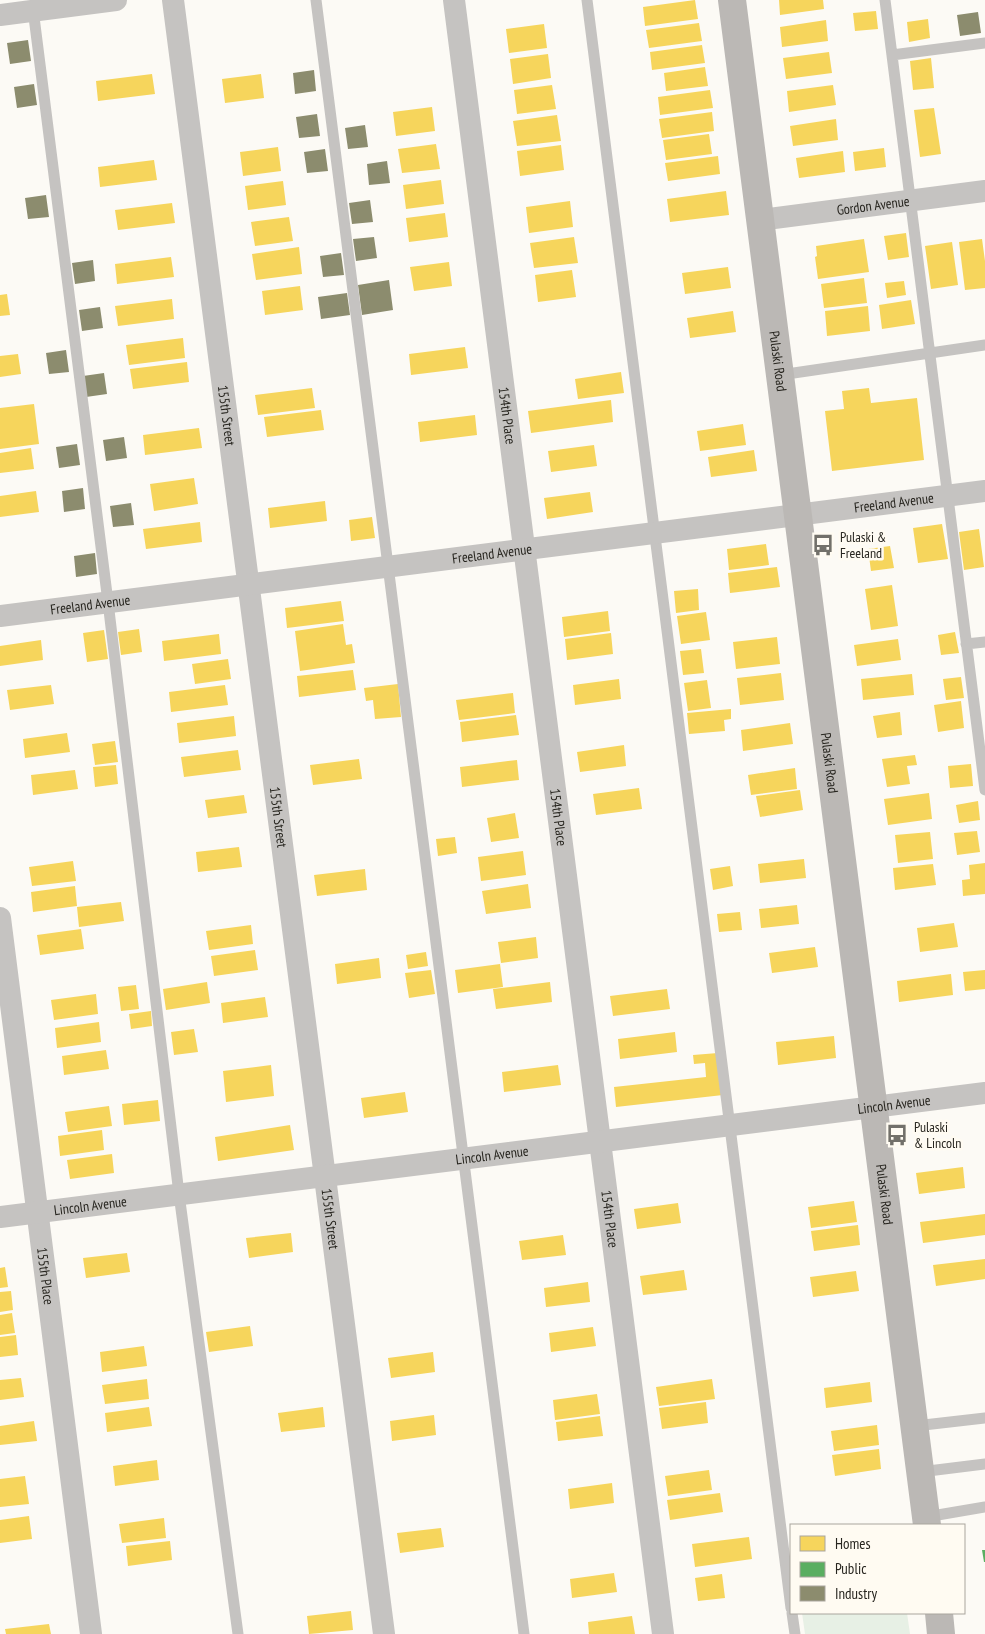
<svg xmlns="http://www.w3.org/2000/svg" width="985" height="1634" font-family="'PT Sans Narrow',sans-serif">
	<rect width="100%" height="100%" fill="#fcfaf5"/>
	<path fill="#e7f0e5" d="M802,1613H907L910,1634H805Z"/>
	<path fill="#f6d55c" d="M695,0L698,19L645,26L643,7Z
		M779,0H823L824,9L780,15Z
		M876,11L878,29L855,31L853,13Z
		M928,19L930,38L909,42L907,22Z
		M826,20L828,41L782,47L780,27Z
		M699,23L702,41L649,48L646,30Z
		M544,24L547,48L509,53L506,29Z
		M702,45L705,63L652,70L650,52Z
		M829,52L832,73L786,79L783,58Z
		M548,54L551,78L513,84L510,59Z
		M931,58L934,88L913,90L910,61Z
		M705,67L708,86L666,91L664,73Z
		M152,74L155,94L98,101L96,81Z
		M261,74L264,98L225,103L222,79Z
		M552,85L556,109L517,114L514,90Z
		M833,85L836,105L789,112L787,91Z
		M710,90L713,108L660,115L658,97Z
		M432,107L435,131L396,136L393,112Z
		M934,108L941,154L920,157L914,110Z
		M712,112L714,131L662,138L659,119Z
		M557,115L561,141L517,146L513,121Z
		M836,119L838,140L793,146L790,126Z
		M709,134L712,154L666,160L663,140Z
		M436,144L440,169L402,173L398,149Z
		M561,145L564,170L520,176L517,151Z
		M278,147L281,171L243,176L240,152Z
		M884,148L886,167L855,171L853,152Z
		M843,151L845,172L799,178L796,158Z
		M718,156L720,174L668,181L665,163Z
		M154,160L157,180L100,187L98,167Z
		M441,180L444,204L406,209L403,185Z
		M283,181L286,205L248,210L245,186Z
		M726,191L729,215L670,222L667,199Z
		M570,201L573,227L529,233L526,207Z
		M172,203L175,223L118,230L115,210Z
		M445,213L448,237L409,242L406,218Z
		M289,217L293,241L255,246L251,222Z
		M906,233L909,257L888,260L884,236Z
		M574,237L578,263L534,268L530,243Z
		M864,239L869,272L818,279L815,257L817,256L816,246Z
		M982,239L985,261V288L965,290L959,242Z
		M952,242L958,285L931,289L925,246Z
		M299,247L302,274L256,280L252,254Z
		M171,257L174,277L117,284L115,264Z
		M449,262L452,286L414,291L410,267Z
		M728,267L731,288L685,294L682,273Z
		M572,270L576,297L538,302L535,275Z
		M864,278L867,303L824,308L821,284Z
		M904,281L906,295L887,298L885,283Z
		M300,286L303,310L265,315L262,291Z
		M7,294L10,315L0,316V295Z
		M172,299L174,319L118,326L115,306Z
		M911,300L915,324L882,329L879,305Z
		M868,306L870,331L827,336L825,311Z
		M733,311L736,332L690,338L687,318Z
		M183,338L185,358L129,365L126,345Z
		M465,347L468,368L411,375L409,354Z
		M18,354L21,374L0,377V356Z
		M187,362L189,382L133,389L130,369Z
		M621,372L624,393L578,399L575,379Z
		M312,388L315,408L258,415L255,395Z
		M869,388L871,403L917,398L924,460L832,471L825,411L844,409L842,391Z
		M611,400L613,422L531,433L528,411Z
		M34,404L39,444L0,449V408Z
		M321,410L324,430L267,437L264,417Z
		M475,415L477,435L420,442L418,422Z
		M743,424L746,445L700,451L697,431Z
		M199,428L202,448L145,455L143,435Z
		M594,445L597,466L551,472L548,451Z
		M31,448L34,469L0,473V453Z
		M754,450L757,471L711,477L708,457Z
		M194,478L198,504L154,511L150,484Z
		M36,491L39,512L0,517V496Z
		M590,492L593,512L547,519L544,498Z
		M325,501L327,521L270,528L268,508Z
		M372,517L375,538L351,541L349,520Z
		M200,522L202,542L146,549L143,529Z
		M942,524L948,559L918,563L913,528Z
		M979,529L984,567L964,570L959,532Z
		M766,544L769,565L729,570L727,549Z
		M890,546L894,568L871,571L868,549Z
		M777,567L780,587L730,593L728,573Z
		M892,585L898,626L871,630L865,589Z
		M698,589L699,610L676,613L674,591Z
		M341,601L344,621L287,628L285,608Z
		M608,611L610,631L564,637L562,617Z
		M706,612L710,640L681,644L677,616Z
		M343,624L346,645L352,644L355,663L300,671L295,631Z
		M139,629L142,652L121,655L118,632Z
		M104,630L108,659L87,662L83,633Z
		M955,632L959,653L941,655L938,635Z
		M611,633L613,654L567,660L565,639Z
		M219,634L221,654L164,661L162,641Z
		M777,637L780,664L736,669L733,642Z
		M898,639L901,660L857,666L854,645Z
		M41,640L43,660L0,666V646Z
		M701,649L704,673L683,675L680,651Z
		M228,659L231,679L195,684L192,664Z
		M353,670L356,690L299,697L297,676Z
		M781,673L784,700L740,705L737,678Z
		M912,674L914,695L863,700L861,679Z
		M961,677L964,698L946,700L943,679Z
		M619,679L621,699L575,705L573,685Z
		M707,680L711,708L688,711L684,683Z
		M398,684L401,717L375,719L373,700L366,701L364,688Z
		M51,685L54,704L10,710L7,690Z
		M225,685L228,705L171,712L169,692Z
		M513,693L515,713L459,720L456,700Z
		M961,701L964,728L938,732L934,705Z
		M731,709V719L724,720L725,731L689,734L687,713Z
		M900,712L902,735L877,738L873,716Z
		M516,715L519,735L462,742L460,722Z
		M234,716L236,736L179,743L177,723Z
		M790,723L793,744L743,751L741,730Z
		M67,733L70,752L25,758L23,739Z
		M115,741L118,762L95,765L92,744Z
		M624,745L626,766L580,772L577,752Z
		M238,750L241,770L184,777L181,757Z
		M915,755L917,765L907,766L910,784L887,787L882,759Z
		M359,759L362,779L313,785L310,765Z
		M517,760L519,780L462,787L460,767Z
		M971,764L973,786L950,788L948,766Z
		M116,765L118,784L95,787L93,767Z
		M795,768L797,789L751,795L748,775Z
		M75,770L78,789L33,795L31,775Z
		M639,788L642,809L596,815L593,794Z
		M800,790L803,810L760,817L756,796Z
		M929,793L932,819L888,825L884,799Z
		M244,795L247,813L208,818L205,800Z
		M978,801L980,820L959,823L956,805Z
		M515,813L519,838L491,842L487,818Z
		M977,831L980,852L957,855L954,833Z
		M930,832L933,859L898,863L895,835Z
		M455,837L457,853L438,856L436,839Z
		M239,847L242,867L198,872L196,852Z
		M523,851L526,875L481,881L478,857Z
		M804,859L806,878L760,883L758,864Z
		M73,861L76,881L32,886L29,867Z
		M985,863V894L963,896L962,880L970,879L969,865Z
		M933,864L936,885L895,890L893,868Z
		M730,866L733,886L713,890L710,869Z
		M365,869L367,890L317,896L314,875Z
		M528,884L531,908L486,914L482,891Z
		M75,886L77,906L33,912L31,892Z
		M121,902L124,921L79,927L77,907Z
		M797,905L799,924L761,928L759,909Z
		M740,912L742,930L719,932L717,914Z
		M954,923L958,947L920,952L917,928Z
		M251,925L253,944L209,950L206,931Z
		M81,929L84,949L40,955L37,935Z
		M536,937L538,958L501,963L498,942Z
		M815,947L818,967L772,973L769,953Z
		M255,950L258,970L214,976L211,956Z
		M426,952L428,966L408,969L406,955Z
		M379,958L381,978L337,984L335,964Z
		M500,964L503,987L458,993L455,970Z
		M431,970L435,994L409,998L405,973Z
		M985,970V989L965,991L963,972Z
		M951,974L953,995L899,1002L897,981Z
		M207,982L210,1003L166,1010L163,989Z
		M550,982L552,1002L496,1009L493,989Z
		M136,985L139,1009L121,1011L118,987Z
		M667,989L670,1009L613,1016L610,996Z
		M96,994L98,1014L54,1020L51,1000Z
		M265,997L268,1017L223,1023L221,1003Z
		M151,1011L152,1026L131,1029L129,1014Z
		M99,1022L101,1042L57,1048L55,1028Z
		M194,1029L198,1052L174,1055L171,1032Z
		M675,1032L677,1052L620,1059L618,1039Z
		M834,1036L836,1058L778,1065L776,1042Z
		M106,1050L109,1069L64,1075L62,1056Z
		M718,1053L723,1095L616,1107L614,1087L706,1077L705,1063L694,1064L693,1055Z
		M271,1065L274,1096L226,1102L223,1071Z
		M558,1065L561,1085L504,1092L502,1072Z
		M405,1092L408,1112L364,1118L361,1098Z
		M158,1100L160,1121L124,1125L122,1104Z
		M109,1106L112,1126L68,1132L65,1112Z
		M290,1125L294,1150L218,1161L215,1137Z
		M102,1130L104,1150L60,1156L58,1136Z
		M112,1154L114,1173L70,1179L67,1160Z
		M963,1167L965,1188L919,1194L916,1173Z
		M854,1201L857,1222L811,1228L808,1207Z
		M678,1203L681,1223L637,1229L634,1209Z
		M985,1214V1235L923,1243L920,1222Z
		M858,1225L860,1245L814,1251L811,1231Z
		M291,1233L293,1252L249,1258L246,1238Z
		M563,1235L566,1255L522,1260L519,1241Z
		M127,1253L130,1272L86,1278L83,1258Z
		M985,1259V1279L936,1286L933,1265Z
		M5,1267L8,1287L0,1288V1268Z
		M684,1270L687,1290L643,1295L640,1276Z
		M856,1271L859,1291L813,1297L810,1277Z
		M588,1282L590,1302L546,1307L544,1288Z
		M11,1291L13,1310L0,1312V1292Z
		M12,1313L15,1333L0,1335V1315Z
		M250,1326L253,1346L209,1352L206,1332Z
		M593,1327L596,1346L551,1352L549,1333Z
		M16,1335L18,1355L0,1357V1337Z
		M144,1346L147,1366L102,1372L100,1352Z
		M433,1352L435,1372L391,1378L388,1358Z
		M21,1378L24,1397L0,1400V1380Z
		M147,1379L149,1399L105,1404L102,1385Z
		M712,1379L715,1399L659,1406L656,1387Z
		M870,1382L872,1402L826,1408L824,1388Z
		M597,1394L600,1414L555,1420L553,1400Z
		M706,1402L708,1423L662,1429L659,1408Z
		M149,1407L152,1426L107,1432L105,1413Z
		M323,1407L325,1427L281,1432L278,1413Z
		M434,1415L436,1435L392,1441L390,1421Z
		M600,1416L603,1436L558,1441L556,1422Z
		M34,1421L37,1441L0,1445V1426Z
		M877,1425L879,1445L834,1451L831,1431Z
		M879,1449L881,1469L835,1476L832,1455Z
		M157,1460L159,1480L115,1486L113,1466Z
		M709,1470L712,1490L668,1496L665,1476Z
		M25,1476L29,1504L0,1507V1479Z
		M612,1483L614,1503L570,1509L568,1489Z
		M720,1493L723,1512L670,1520L667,1500Z
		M29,1516L32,1539L0,1543V1520Z
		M164,1518L166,1538L122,1543L119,1524Z
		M441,1528L444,1547L400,1553L397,1533Z
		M749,1537L752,1559L695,1567L692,1544Z
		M170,1541L172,1560L128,1566L126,1546Z
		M614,1573L617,1592L572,1598L570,1579Z
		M722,1574L725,1598L698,1601L695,1578Z
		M351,1611L353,1630L309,1634L307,1616Z
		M632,1616L635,1634H589L588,1622Z
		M49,1624L51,1634H6L5,1629Z"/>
	<path fill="#5aae61" d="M982,1550H985V1562H984Z"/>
	<path fill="#8c8c6e" d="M978,12L981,33L960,36L957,15Z
		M28,40L31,61L10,64L7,43Z
		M314,70L316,91L295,94L293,73Z
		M34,84L37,105L17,108L14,87Z
		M317,114L320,136L299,138L296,117Z
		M365,125L368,147L348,149L345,128Z
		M325,149L328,171L307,173L304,152Z
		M387,161L390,183L369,185L367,164Z
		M46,195L49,217L28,219L25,198Z
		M370,200L373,222L352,224L349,203Z
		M374,237L377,258L356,261L353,239Z
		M341,253L344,275L323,277L320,256Z
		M93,260L95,281L75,284L72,263Z
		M389,280L393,310L362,315L358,285Z
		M347,293L350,315L321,319L318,297Z
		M100,307L103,328L82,331L79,310Z
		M66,350L69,372L49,374L46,353Z
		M104,373L107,394L86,397L83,376Z
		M124,437L127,458L106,461L103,440Z
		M77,444L80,465L59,468L56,447Z
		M83,488L85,509L64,512L62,491Z
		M131,503L134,525L113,527L110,506Z
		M95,553L97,574L76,577L74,556Z"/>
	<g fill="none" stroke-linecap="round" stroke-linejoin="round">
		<path stroke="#c5c3c1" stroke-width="11" d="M316,0L524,1634
			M587,0L791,1608
			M885,0L985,790
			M33,9L108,602L179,1194L238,1634
			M892,55L985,43
			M780,375L985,345
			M966,644L985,642
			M915,1426L985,1418
			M920,1472L985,1464
			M926,1517L985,1507
			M792,1613L795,1634"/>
		<g stroke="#c5c3c1" stroke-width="22">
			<path id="s1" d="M173,0L384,1634"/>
			<path id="s2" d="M454,0L663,1634"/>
			<path d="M0,15L116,0"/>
			<path id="s3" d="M760,220L985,191"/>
			<path id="s4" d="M0,616L985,491"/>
			<path id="s5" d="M0,918L91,1634"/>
			<path id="s6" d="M0,1217L985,1093"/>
		</g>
		<g stroke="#bbb8b5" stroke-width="28">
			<path id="s7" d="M732,0L927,1525"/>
			<path d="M939,1613L941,1634"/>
		</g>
	</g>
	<defs>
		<g id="bus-bare" transform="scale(1.725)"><path d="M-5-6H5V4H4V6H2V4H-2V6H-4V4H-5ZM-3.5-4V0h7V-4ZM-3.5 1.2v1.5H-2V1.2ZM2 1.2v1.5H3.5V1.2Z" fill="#72706a" stroke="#fffbf2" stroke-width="2.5" paint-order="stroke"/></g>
	</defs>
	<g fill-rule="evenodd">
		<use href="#bus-bare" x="823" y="545"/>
		<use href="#bus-bare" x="897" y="1135"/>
	</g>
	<g text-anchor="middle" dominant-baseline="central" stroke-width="5" stroke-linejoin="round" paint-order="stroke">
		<g font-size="14" fill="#27251f" stroke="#fffbf2">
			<text stroke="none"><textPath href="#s3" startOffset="114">Gordon Avenue</textPath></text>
			<text stroke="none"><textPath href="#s7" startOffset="364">Pulaski Road</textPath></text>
			<text stroke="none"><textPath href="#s1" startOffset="419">155th Street</textPath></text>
			<text stroke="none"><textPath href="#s2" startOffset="419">154th Place</textPath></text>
			<text stroke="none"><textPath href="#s4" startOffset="901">Freeland Avenue</textPath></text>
			<text stroke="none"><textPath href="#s4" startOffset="496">Freeland Avenue</textPath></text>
			<text stroke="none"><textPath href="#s4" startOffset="91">Freeland Avenue</textPath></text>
			<text stroke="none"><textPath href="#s7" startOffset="769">Pulaski Road</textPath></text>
			<text stroke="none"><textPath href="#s1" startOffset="824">155th Street</textPath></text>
			<text stroke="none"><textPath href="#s2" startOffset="824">154th Place</textPath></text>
			<text stroke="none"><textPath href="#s6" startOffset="901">Lincoln Avenue</textPath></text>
			<text stroke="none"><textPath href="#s6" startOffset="496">Lincoln Avenue</textPath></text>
			<text stroke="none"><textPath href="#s7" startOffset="1204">Pulaski Road</textPath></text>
			<text stroke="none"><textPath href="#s6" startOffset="91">Lincoln Avenue</textPath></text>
			<text stroke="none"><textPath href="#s1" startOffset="1229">155th Street</textPath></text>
			<text stroke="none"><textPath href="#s2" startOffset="1229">154th Place</textPath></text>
			<text stroke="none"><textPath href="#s5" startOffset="361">155th Place</textPath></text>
		</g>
		<g font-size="14" fill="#27251f" stroke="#fffbf2" text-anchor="start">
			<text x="840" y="537">Pulaski &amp;<tspan x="840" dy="16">Freeland</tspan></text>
			<text x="914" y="1127">Pulaski<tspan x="914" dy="16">&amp; Lincoln</tspan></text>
		</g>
	</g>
	<rect x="790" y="1524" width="175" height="90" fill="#fffbf2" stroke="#a9a59e"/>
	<rect x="800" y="1536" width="25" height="15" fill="#f6d55c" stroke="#a9a59e"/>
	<text x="835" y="1549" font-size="15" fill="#27251f">Homes</text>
	<rect x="800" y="1562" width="25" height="15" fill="#5aae61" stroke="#a9a59e"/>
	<text x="835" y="1574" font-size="15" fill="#27251f">Public</text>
	<rect x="800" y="1586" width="25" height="15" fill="#8c8c6e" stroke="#a9a59e"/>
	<text x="835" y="1599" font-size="15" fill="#27251f">Industry</text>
</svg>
